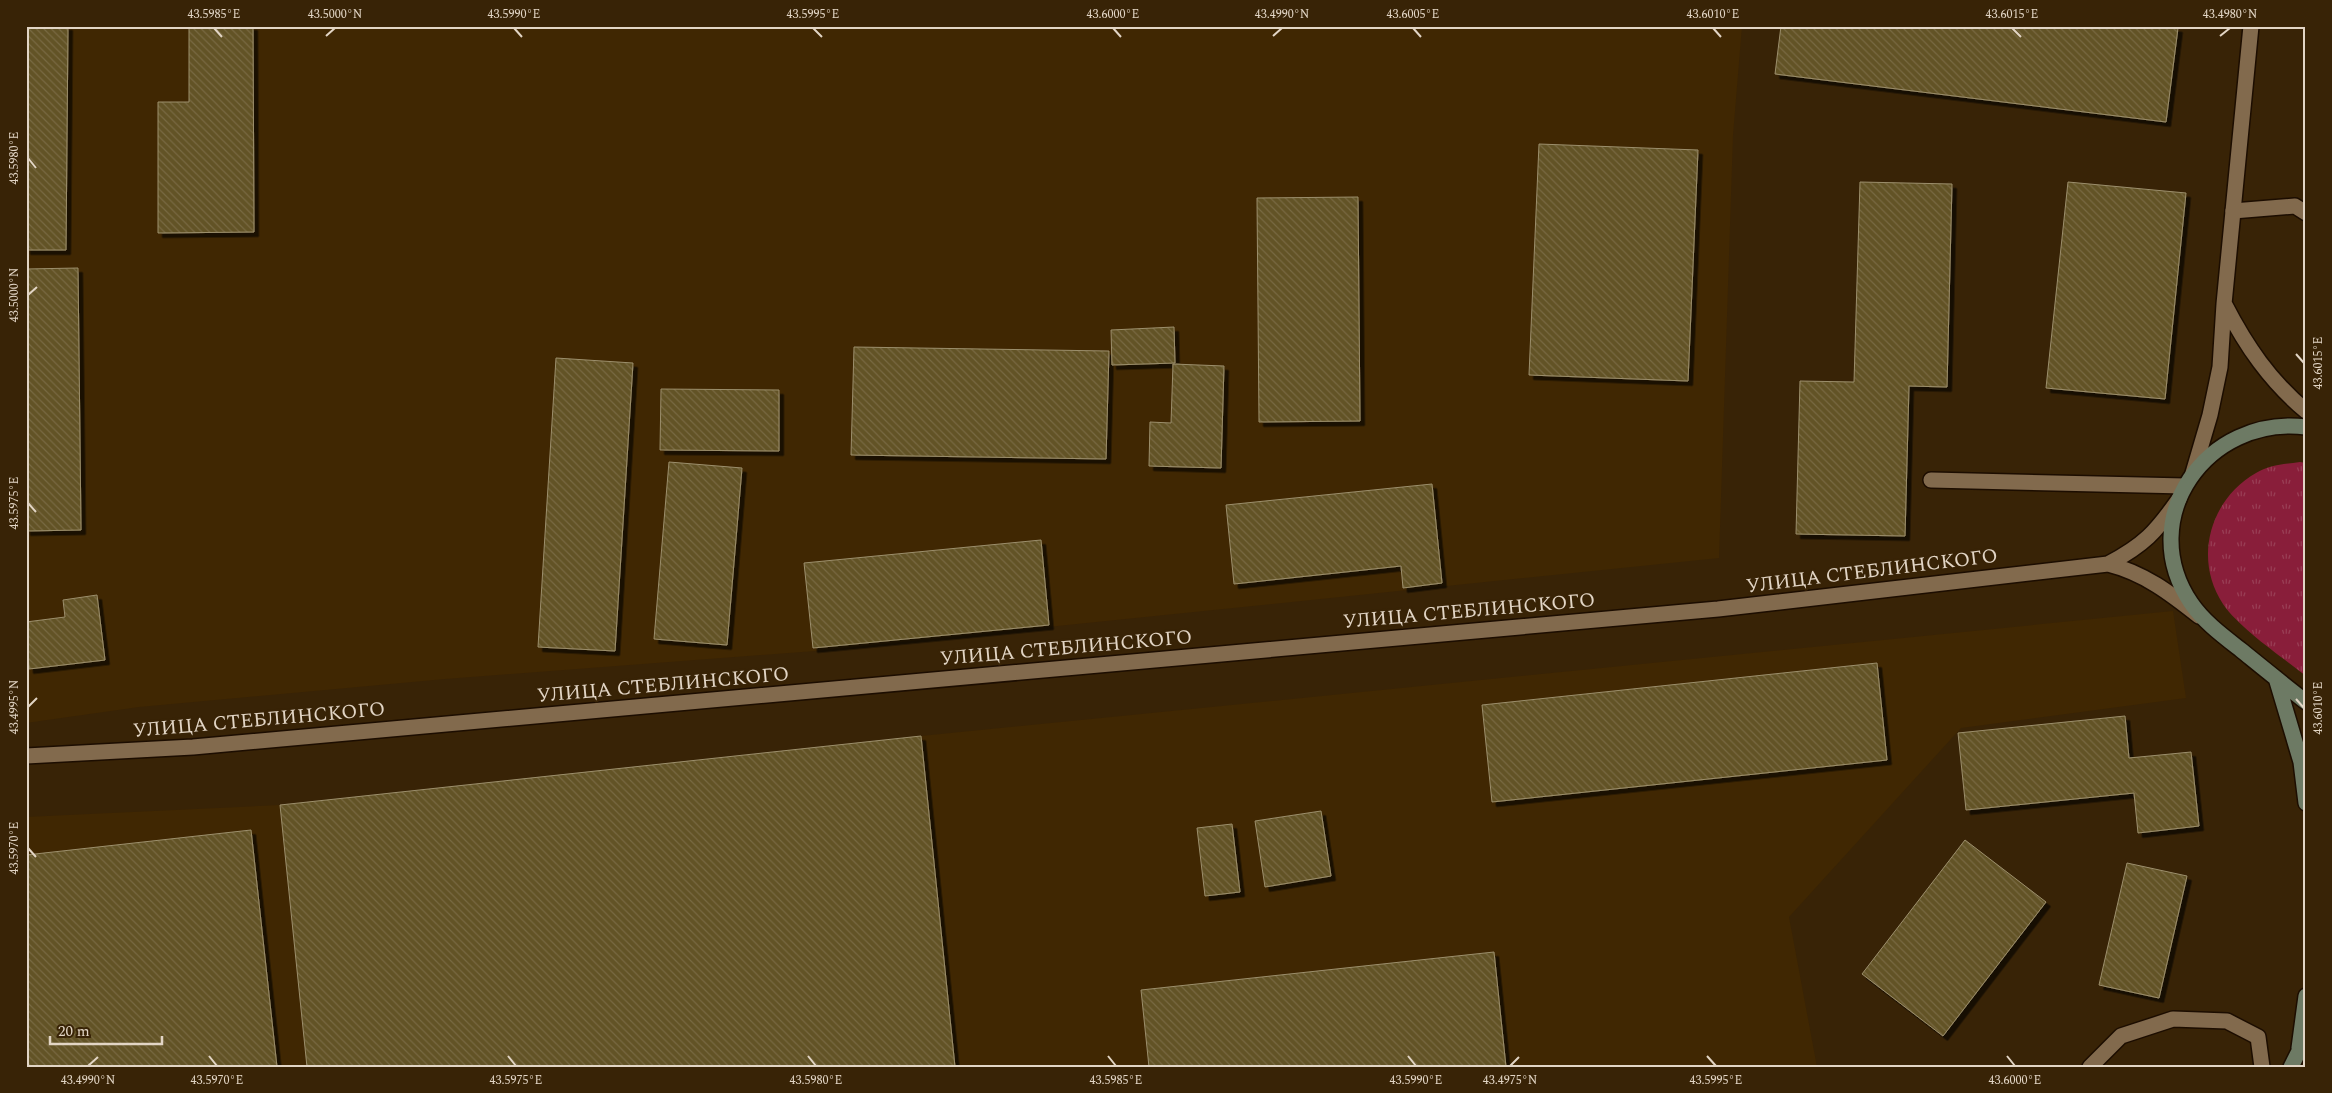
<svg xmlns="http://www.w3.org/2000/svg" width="2332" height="1093" font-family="Spectral,serif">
	<defs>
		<pattern id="grass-tufts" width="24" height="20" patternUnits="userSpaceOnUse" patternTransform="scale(1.25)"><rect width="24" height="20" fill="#891e3a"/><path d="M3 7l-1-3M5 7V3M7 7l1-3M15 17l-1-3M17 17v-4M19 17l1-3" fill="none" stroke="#993e55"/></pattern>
		<pattern id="building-back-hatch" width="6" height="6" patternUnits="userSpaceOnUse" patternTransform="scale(1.25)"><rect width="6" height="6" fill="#625225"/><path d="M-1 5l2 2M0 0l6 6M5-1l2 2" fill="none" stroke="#786a43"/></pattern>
		<filter id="shadow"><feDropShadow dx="4.5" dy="4.5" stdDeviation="0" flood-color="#0009"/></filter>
	</defs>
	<rect width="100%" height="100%" fill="#382306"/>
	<path fill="#402702" d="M26,26H1742L1733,135L1719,558L815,651L445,679L139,707L26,723Z
		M2173,611L2186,698L1961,728L1789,917L1817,1067H26V817L280,805L921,736Z"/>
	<path fill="url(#grass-tufts)" d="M2300,462L2306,463V676C2281,656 2240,629 2223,604C2193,559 2210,499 2256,473C2269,465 2285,464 2300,462Z"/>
	<path fill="url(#building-back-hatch)" stroke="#9c8f6c" filter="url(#shadow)" d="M26,26H68L66,250H26Z
		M189,26H253L254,232L158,233V102H189Z
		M1781,26H2162L2178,28L2166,122L1775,74Z
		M1539,144L1698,150L1688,381L1529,375Z
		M1860,182L1952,184L1947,387L1909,386L1905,536L1796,534L1800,381L1854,382Z
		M2068,182L2186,193L2165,399L2046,388Z
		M1358,197L1360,421L1259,422L1257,198Z
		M78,268L81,530L26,531V269Z
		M1174,327L1175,363L1112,365L1111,330Z
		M854,347L1109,351L1106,459L851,455Z
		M556,358L633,363L615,651L538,647Z
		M1173,364L1224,366L1221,468L1149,466L1150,422L1171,423Z
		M661,389L779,390V451L660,450Z
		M669,462L742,468L727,645L654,639Z
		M1432,484L1442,583L1403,588L1401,566L1234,584L1226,505Z
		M1041,540L1049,625L813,648L804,563Z
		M97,595L105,660L29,669L26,622L65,617L63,600Z
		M1877,663L1887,760L1492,802L1482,705Z
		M2125,716L2129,758L2191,752L2199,826L2138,833L2134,793L1966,810L1958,733Z
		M921,736L955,1067H307L280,805Z
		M1321,811L1331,876L1265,887L1255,821Z
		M1232,824L1240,892L1205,896L1197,828Z
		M251,830L277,1067H26V855Z
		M1965,840L2046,902L1943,1036L1862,974Z
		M2127,863L2187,876L2159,998L2099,985Z
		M1494,952L1506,1067H1149L1141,990Z"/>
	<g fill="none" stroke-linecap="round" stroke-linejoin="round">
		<g stroke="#1c0d00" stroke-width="18">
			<path id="lane" d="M2233,211L2295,206L2306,213
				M1931,480L2185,486
				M2090,1067L2121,1036L2173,1019L2227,1021L2258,1037L2262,1067"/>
		</g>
		<g stroke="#1c0d00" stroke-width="18">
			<path id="street" d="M2225,305C2246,346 2270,381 2306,411
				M2193,473L2210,415L2220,367L2224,304L2251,26
				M2108,564C2144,573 2170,593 2199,616
				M26,756L193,747L1718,609L2108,564C2144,545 2156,532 2179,499"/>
		</g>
		<g stroke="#1c0d00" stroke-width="18">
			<path id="secondary" d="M2306,427C2207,415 2134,518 2191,603C2204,622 2223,636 2241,650C2262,667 2284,685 2306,702
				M2276,678L2301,762L2306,803
				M2299,1048L2306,996
				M2291,1067L2304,1041"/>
		</g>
		<use href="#lane" stroke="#826a4d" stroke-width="15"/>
		<use href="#street" stroke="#826a4d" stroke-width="15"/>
		<use href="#secondary" stroke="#6d7a64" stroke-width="15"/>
	</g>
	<path fill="none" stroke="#e2d5c5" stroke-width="2" d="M214,28L222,37M514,28L522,37M813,28L822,37M1113,28L1121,37M1413,28L1421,37M1713,28L1721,37M2012,28L2021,37M326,36L335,28M1273,36L1282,28M2220,36L2230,28M28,158L36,168M28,295L37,287M2296,354L2304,363M28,503L36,512M2296,699L2304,708M28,707L37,698M28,848L36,857M209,1056L217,1066M508,1056L516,1066M808,1056L816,1066M1108,1056L1116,1066M1408,1056L1416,1066M1707,1056L1716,1066M2007,1056L2015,1066M88,1066L98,1057M1510,1066L1519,1057"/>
	<g text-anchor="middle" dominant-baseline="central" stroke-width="4.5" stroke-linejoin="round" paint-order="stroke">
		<g font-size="20" fill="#e2d5c5" stroke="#382306">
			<text transform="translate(1872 571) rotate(-7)">УЛИЦА СТЕБЛИНСКОГО</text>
			<text transform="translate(1469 611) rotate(-5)">УЛИЦА СТЕБЛИНСКОГО</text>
			<text transform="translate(1066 648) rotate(-5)">УЛИЦА СТЕБЛИНСКОГО</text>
			<text transform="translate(663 685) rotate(-5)">УЛИЦА СТЕБЛИНСКОГО</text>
			<text transform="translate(259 720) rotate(-5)">УЛИЦА СТЕБЛИНСКОГО</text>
		</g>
	</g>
	<rect width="2332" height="1093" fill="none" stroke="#382306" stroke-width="55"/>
	<path d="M50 1036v8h112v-8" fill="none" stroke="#e2d5c5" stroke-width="2.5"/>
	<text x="58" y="1036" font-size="15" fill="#e2d5c5" stroke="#382306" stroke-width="4" paint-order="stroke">20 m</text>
	<rect x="28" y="28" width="2276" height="1038" fill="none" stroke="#e2d5c5" stroke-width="2"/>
	<g font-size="12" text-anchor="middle" fill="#e2d5c5">
		<text x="214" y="18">43.5985°E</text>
		<text x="335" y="18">43.5000°N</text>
		<text x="514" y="18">43.5990°E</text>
		<text x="813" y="18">43.5995°E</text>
		<text x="1113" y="18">43.6000°E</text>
		<text x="1282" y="18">43.4990°N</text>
		<text x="1413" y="18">43.6005°E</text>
		<text x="1713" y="18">43.6010°E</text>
		<text x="2012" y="18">43.6015°E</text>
		<text x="2230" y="18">43.4980°N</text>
		<text transform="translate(14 158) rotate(-90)" y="4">43.5980°E</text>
		<text transform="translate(14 295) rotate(-90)" y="4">43.5000°N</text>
		<text transform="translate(2318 363) rotate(-90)" y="4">43.6015°E</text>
		<text transform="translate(14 503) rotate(-90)" y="4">43.5975°E</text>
		<text transform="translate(14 707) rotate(-90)" y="4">43.4995°N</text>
		<text transform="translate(2318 708) rotate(-90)" y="4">43.6010°E</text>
		<text transform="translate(14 848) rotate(-90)" y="4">43.5970°E</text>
		<text x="88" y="1084">43.4990°N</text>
		<text x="217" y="1084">43.5970°E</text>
		<text x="516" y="1084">43.5975°E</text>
		<text x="816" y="1084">43.5980°E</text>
		<text x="1116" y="1084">43.5985°E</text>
		<text x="1416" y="1084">43.5990°E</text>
		<text x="1510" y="1084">43.4975°N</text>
		<text x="1716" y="1084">43.5995°E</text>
		<text x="2015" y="1084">43.6000°E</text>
	</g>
</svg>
